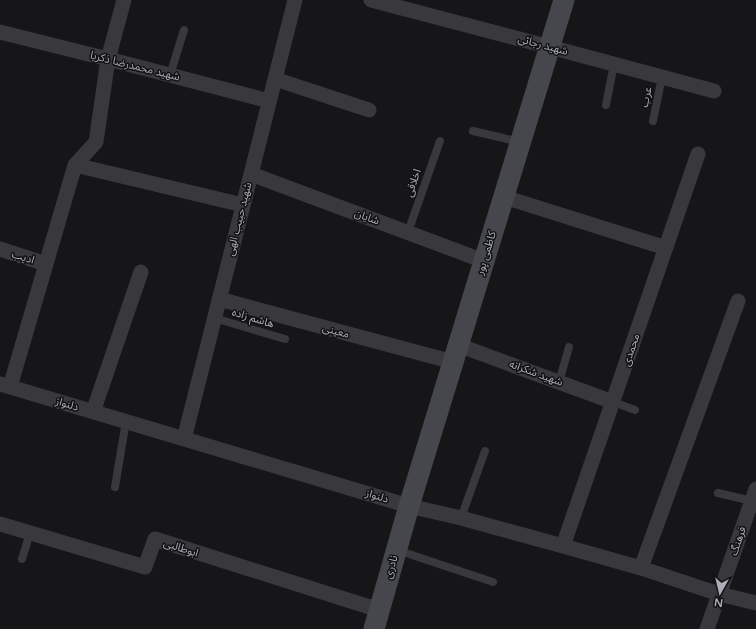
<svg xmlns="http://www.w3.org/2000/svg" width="756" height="629" font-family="'Varela Round','Noto Sans Arabic',sans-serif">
	<rect width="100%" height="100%" fill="#161618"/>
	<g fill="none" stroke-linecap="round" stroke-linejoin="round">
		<path stroke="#38383d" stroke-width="8" d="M170,75L184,30
			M606,105L614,64
			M653,121L662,77
			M473,131L520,142
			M408,232L440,141
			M214,318L285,339
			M559,382L569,347
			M613,402L635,410
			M115,487L126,421
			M718,493L752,501
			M461,518L485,451
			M397,550L493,582
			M22,559L30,533"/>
		<path stroke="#38383d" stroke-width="15" d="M371,0L550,47L714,91
			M0,32L108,59L269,101
			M275,79L369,110
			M75,165L243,205
			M251,174L484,261
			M504,197L666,248
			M0,249L46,264
			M219,299L453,362
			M458,345L613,402
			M0,384L409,506L461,518L563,546L641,568L719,594L756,603
			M10,387L75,165L96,142L108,59L124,0
			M93,412L141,272
			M184,439L295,0
			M0,524L145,567L155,539L379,610
			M563,546L698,154
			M641,568L738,301
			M707,629L756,489"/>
		<path stroke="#46474c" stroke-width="21" d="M374,629L409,506L564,0"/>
	</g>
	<g text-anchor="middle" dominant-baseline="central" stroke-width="3" stroke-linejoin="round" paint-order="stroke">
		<g font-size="11" fill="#aaadb7" stroke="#111113">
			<text transform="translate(543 45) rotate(15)">شهید رجائی</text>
			<text transform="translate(135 66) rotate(14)">شهید محمدرضا ذکریا</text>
			<text transform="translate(646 97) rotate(-78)">عرب</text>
			<text transform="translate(413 183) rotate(-71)">اخلاقی</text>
			<text transform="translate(367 217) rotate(20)">شایان</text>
			<text transform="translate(239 219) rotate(-76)">شهید حبیب الهی</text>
			<text transform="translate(486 253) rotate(-73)">کاظمی پور</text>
			<text transform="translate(23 257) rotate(18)">ادیب</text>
			<text transform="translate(253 318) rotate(17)">هاشم زاده</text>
			<text transform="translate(336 331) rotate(15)">معینی</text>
			<text transform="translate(631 350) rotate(-71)">محمدی</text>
			<text transform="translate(536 373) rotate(20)">شهید شکرانه</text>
			<text transform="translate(67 404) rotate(17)">دلنواز</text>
			<text transform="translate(377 496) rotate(17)">دلنواز</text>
			<text transform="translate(738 541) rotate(-71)">فرهنگ</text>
			<text transform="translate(181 548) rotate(18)">ابوطالبی</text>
			<text transform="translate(391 567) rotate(-74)">نادری</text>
		</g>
	</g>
	<g transform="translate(720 593) rotate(188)" stroke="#111113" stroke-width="3" paint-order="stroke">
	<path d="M0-3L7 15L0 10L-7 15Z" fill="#aaadb7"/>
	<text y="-6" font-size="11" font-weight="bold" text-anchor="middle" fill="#aaadb7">N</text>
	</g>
</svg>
